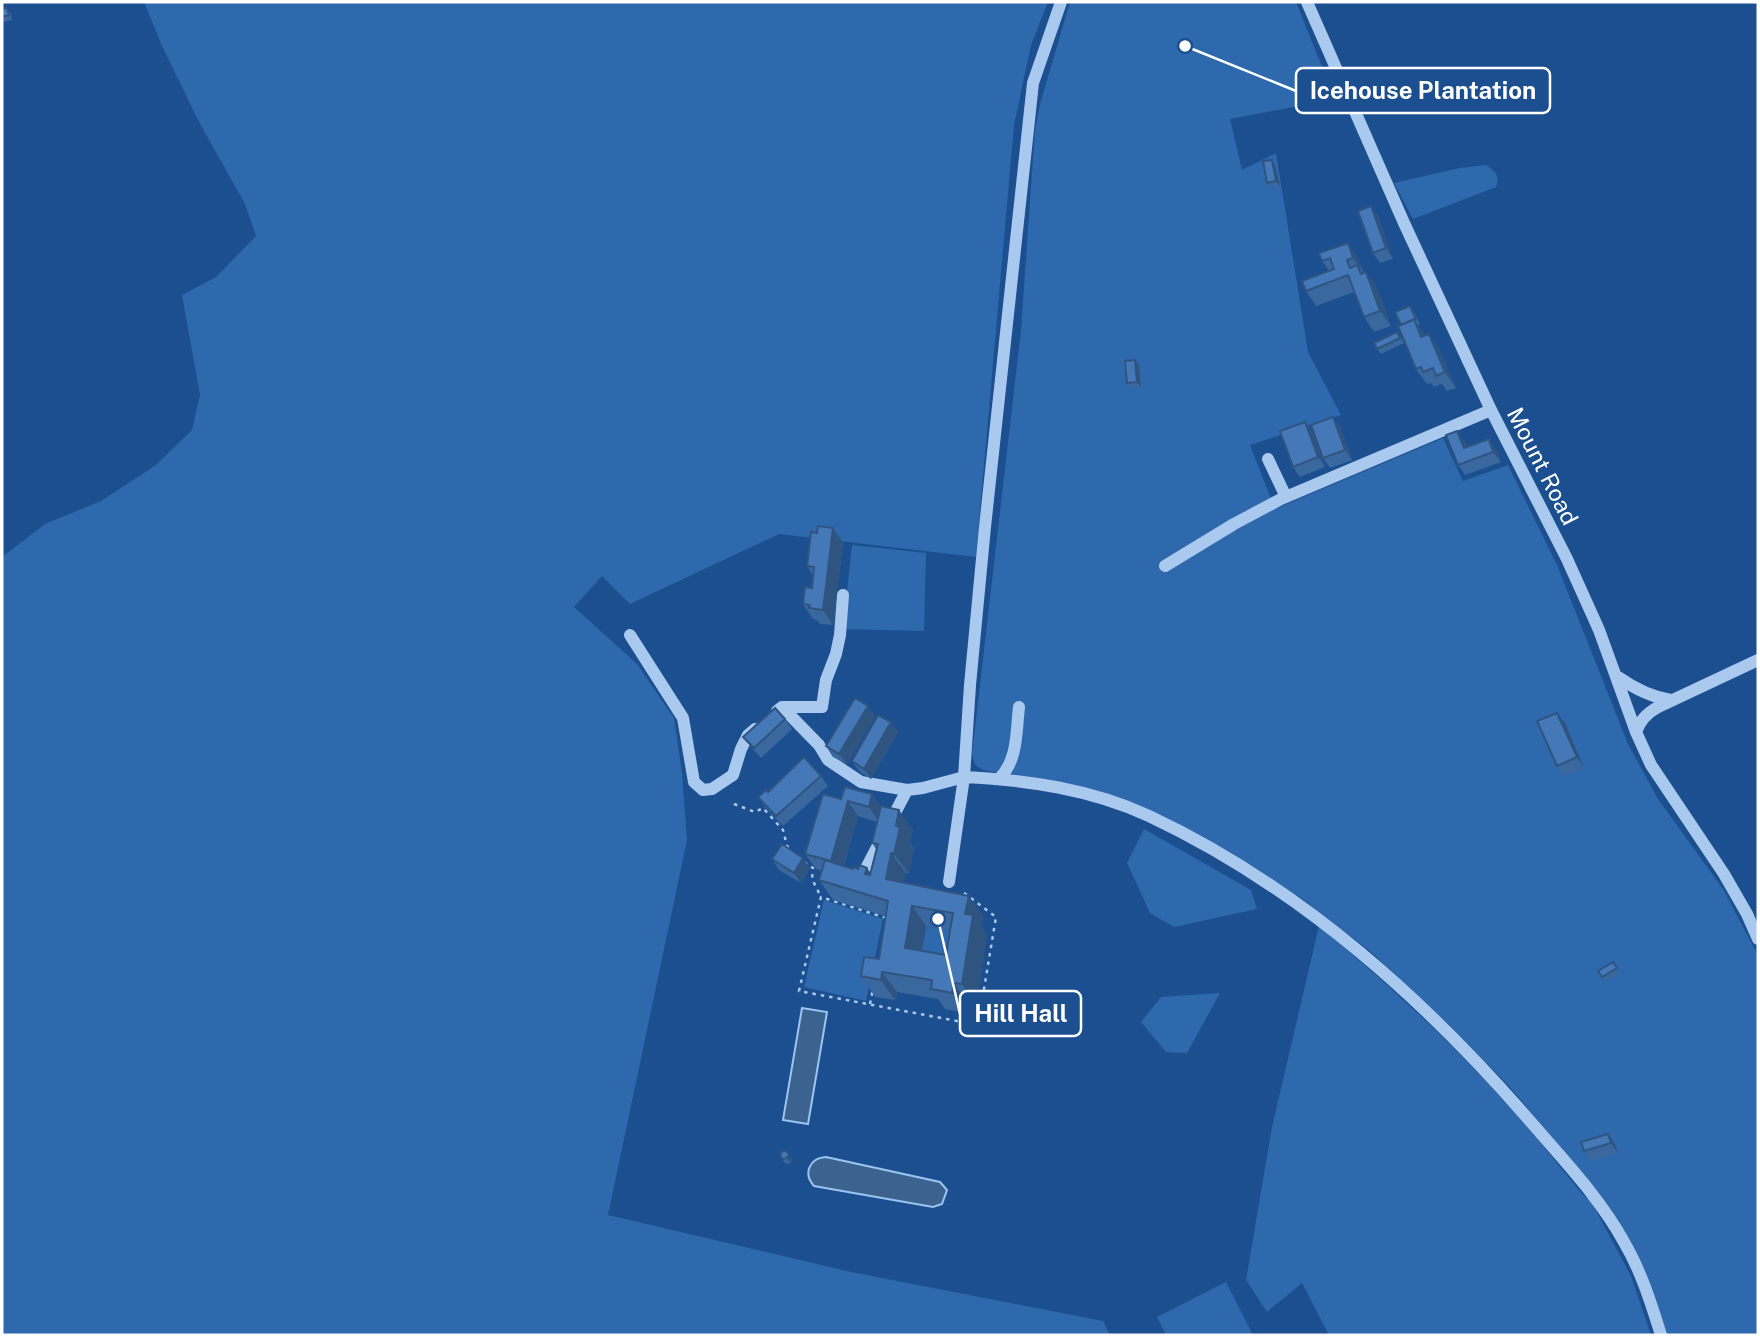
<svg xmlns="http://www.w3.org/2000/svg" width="1760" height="1337" font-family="'Public Sans',sans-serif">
	<rect width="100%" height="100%" fill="#1b4f8f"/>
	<path fill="#2e69ad" d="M144,2H1048L1031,45L1014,125L976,557L779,534L630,604L602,576L574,607L637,664L674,718L682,773L687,840L608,1215L851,1272L1103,1321L1110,1335H2V557L45,524L101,501L156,465L192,430L200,395L182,295L216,277L256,236L245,204L198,120L162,46Z
		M1070,2H1296L1335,99L1230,119L1242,170L1276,153L1308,352L1341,415L1250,445L1275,509L1443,438L1463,481L1508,465L1557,565L1628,744L1658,799L1723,889L1758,955V1335H1667L1646,1274L1633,1246L1595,1188L1508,1085L1446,1022L1371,952L1301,898L1241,860L1061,783L988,771C976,768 974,765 972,754L1021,330L1035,130L1040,104Z
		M1486,165C1496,172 1500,175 1496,187L1413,219L1394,183L1460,168Z
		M852,545L926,553L924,631L843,629Z
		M1144,829L1251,890L1257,909L1174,927L1150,913L1127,863Z
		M824,900L883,919L866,1001L804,987Z
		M926,926L967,933L960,975L919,968Z
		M1319,926C1386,982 1449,1040 1507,1104C1534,1133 1558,1165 1583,1195L1591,1201L1631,1276L1651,1335H1329L1302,1283L1267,1312L1246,1280L1272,1127Z
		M1220,993L1187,1053L1166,1052L1141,1022L1161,997Z
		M1226,1282L1253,1335H1166L1157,1317Z"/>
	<path fill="#3c6290" stroke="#9cc4f0" stroke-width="2" d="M802,1008L827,1012L808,1124L783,1120Z
		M826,1157L940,1182L947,1190L942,1204L933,1207L814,1186C803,1174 809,1158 826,1157Z"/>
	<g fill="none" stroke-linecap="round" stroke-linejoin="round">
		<path stroke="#a9c9ee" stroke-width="2.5" stroke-dasharray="3.5 5" stroke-linecap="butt" d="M734,804L755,812L763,808L783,830L787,846L791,851
			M804,862L813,868L812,879L821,897
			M886,918L821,897L799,991L978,1025L996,917L960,890
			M870,1004L873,989"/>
		<path stroke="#a9c9ee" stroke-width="12" d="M1307,2L1404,223L1491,410L1567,559L1599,630L1636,732L1651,765L1724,874L1747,914L1758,939
			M1268,459L1286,497
			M1165,566L1234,524L1281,499L1491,410
			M630,635L683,718L694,782L703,790L712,789L733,775L741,749L748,735L755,729
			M1618,677C1635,689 1651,697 1671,700
			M782,707L819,745L828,760L861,782L907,790L923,788L964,777L970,685L985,527L1033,83L1061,2
			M777,711L782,707H822L826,680L836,654L840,635L843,595
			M1636,732C1640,720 1647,713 1658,707L1758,660
			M999,779C1018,760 1016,733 1019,707
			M863,874L907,790
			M949,882L964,777C1027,780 1091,789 1149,816C1302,888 1428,1002 1537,1129C1568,1165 1601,1200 1624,1242C1641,1271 1651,1303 1661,1335"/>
	</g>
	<path fill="#3a679d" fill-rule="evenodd" d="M2,9L11,13L12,20L4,22L2,18Z
		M1272,160L1275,165L1280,186L1271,188L1267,183Z
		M1378,216L1393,259L1380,263L1373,253Z
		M1319,253L1358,258L1364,273L1366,272L1377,288L1391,326L1374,332L1364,317L1354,292L1316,306L1306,291L1329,271L1322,261Z
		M1414,311L1420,324L1418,325L1425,336L1439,349L1456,388L1447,391L1442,384L1434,387L1431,383L1427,384L1416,369L1401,325Z
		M1401,337L1404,343L1381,354L1377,349Z
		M1139,365L1141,387L1130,388L1127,383Z
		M1333,417L1340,427L1352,460L1330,468L1323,458Z
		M1305,422L1312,432L1325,467L1300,477L1293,467Z
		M1464,441L1467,447L1496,449L1501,462L1465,475L1458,465Z
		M843,543L833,625L820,624L817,620L813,619L803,604L812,588L813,576L807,566Z
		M868,706L875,716L847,764L833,757L826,746Z
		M785,719L792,729L761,758L751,747L743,737Z
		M1565,723L1584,768L1564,776L1557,766Z
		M898,732L871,779L859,771L852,761Z
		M821,776L828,786L783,826L765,807L758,797L768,792Z
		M872,794L881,807L913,830L910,843L914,848L909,874L906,873L903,883L969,896L983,916L981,926L987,935L976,1004L968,1003L966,1013L945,1009L938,999L897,992L895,1000L875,997L861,976L879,959L885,916L833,900L819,880L822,871L816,869L805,854L841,799ZM858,816L877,822L872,843L876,849L870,873L844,866ZM926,926L950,930L946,955L922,951Z
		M772,859L810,868L801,883L779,870Z
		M1613,962L1620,973L1606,982L1598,971Z
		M1608,1134L1615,1144L1618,1153L1591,1161L1584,1151Z
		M780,1156L792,1159L791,1163L786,1164Z"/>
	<path fill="#305480" d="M1272,160L1275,165L1280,186L1276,181Z
		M1371,206L1378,216L1393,259L1386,248Z
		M1348,243L1358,258L1364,273L1353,258Z
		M1366,272L1377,288L1391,326L1380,311Z
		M1414,319L1424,335L1432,352L1421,337Z
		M1429,334L1439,349L1456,388L1445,372Z
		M1135,360L1139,365L1141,387L1137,382Z
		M1333,417L1340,427L1352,460L1345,450Z
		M1305,422L1312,432L1325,467L1318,457Z
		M1457,431L1464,441L1471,459L1464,448Z
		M1489,439L1496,449L1501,462L1493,452Z
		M833,528L843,543L833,625L823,610Z
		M868,706L875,716L847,764L839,754Z
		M1557,713L1565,723L1584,768L1577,757Z
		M891,722L898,732L871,779L864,769Z
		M872,794L883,810L879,822L869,807Z
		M848,801L858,816L841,876L831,861Z
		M899,810L913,830L910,843L914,848L909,874L894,854L896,826Z
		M891,853L906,873L900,899L886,879Z
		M803,858L810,868L801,883L794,873Z
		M867,868L881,888L865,874Z
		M969,896L983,916L981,926L987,935L976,1004L962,984L965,914Z
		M912,906L926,926L919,968L905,948Z
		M882,972L897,992L895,1000L881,980Z
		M954,983L968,1003L966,1013L952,993Z
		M1608,1134L1615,1144L1618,1153L1611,1143Z
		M789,1154L792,1159L791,1163L787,1158Z"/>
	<path fill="#4478b7" stroke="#305480" stroke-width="2" fill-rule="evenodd" d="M7,8L9,15L2,17V9Z
		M1272,160L1276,181L1267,183L1263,161Z
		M1371,206L1386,248L1373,253L1358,211Z
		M1348,243L1353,258L1347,260L1350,268L1357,265L1361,274L1366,272L1380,311L1364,317L1348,275L1306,291L1302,281L1334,269L1330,258L1322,261L1319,253Z
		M1410,306L1416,319L1401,325L1395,312Z
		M1414,319L1421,337L1429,334L1445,372L1436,376L1433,368L1423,372L1421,367L1416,369L1398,326Z
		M1397,332L1400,338L1377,349L1374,343Z
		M1135,360L1137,382L1127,383L1125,361Z
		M1333,417L1345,450L1323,458L1311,425Z
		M1305,422L1318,457L1293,467L1280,431Z
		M1457,431L1464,448L1489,439L1493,452L1458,465L1446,435Z
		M818,526L833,528L823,610L809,608L810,605L803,604L805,587L812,588L814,567L807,566L811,532L817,533Z
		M855,698L868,706L839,754L826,746Z
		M775,708L785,719L754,748L743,737Z
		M1557,713L1577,757L1557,766L1537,721Z
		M878,715L891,722L864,769L852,761Z
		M804,757L821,776L776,816L758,797L766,790L768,792Z
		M845,787L872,794L869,807L848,801L831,861L805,854L823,794L841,799Z
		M881,806L899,810L896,826L900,827L894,854L891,853L886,879L969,896L965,914L973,915L962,984L954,983L952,993L931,989L932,980L882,972L881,980L861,976L864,957L879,959L888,901L819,880L825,860L853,869L854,867L858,869L860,865L867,868L865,874L870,875L878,844L872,843ZM912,906L953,913L946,955L905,948Z
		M782,844L803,858L794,873L772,859Z
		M1613,962L1617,968L1602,977L1598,971Z
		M1608,1134L1611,1143L1584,1151L1581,1142Z
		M782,1151H786L789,1154L787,1158L783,1159L780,1156Z"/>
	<g text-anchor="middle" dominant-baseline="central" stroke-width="7" stroke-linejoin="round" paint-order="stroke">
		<g font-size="23" fill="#fff" stroke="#1b4f8f">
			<text transform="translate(1543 466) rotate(63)">Mount Road</text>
		</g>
	</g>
	<path fill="none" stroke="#fff" stroke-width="2.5" d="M1185 46L1296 91M938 919L960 1014"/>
	<g fill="#fff" stroke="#1b4f8f" stroke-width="2.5">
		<circle cx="1185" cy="46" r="7"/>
		<circle cx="938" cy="919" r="7"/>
	</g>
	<g fill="#1b4f8f" stroke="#fff" stroke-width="2.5">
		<rect x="1296" y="68" width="254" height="45" rx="7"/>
		<rect x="960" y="991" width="121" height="45" rx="7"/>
	</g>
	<g font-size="24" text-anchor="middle" font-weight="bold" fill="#fff">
		<text x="1423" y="99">Icehouse Plantation</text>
		<text x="1021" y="1022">Hill Hall</text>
	</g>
	<rect width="1760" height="1337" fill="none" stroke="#ffffff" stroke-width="7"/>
</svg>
